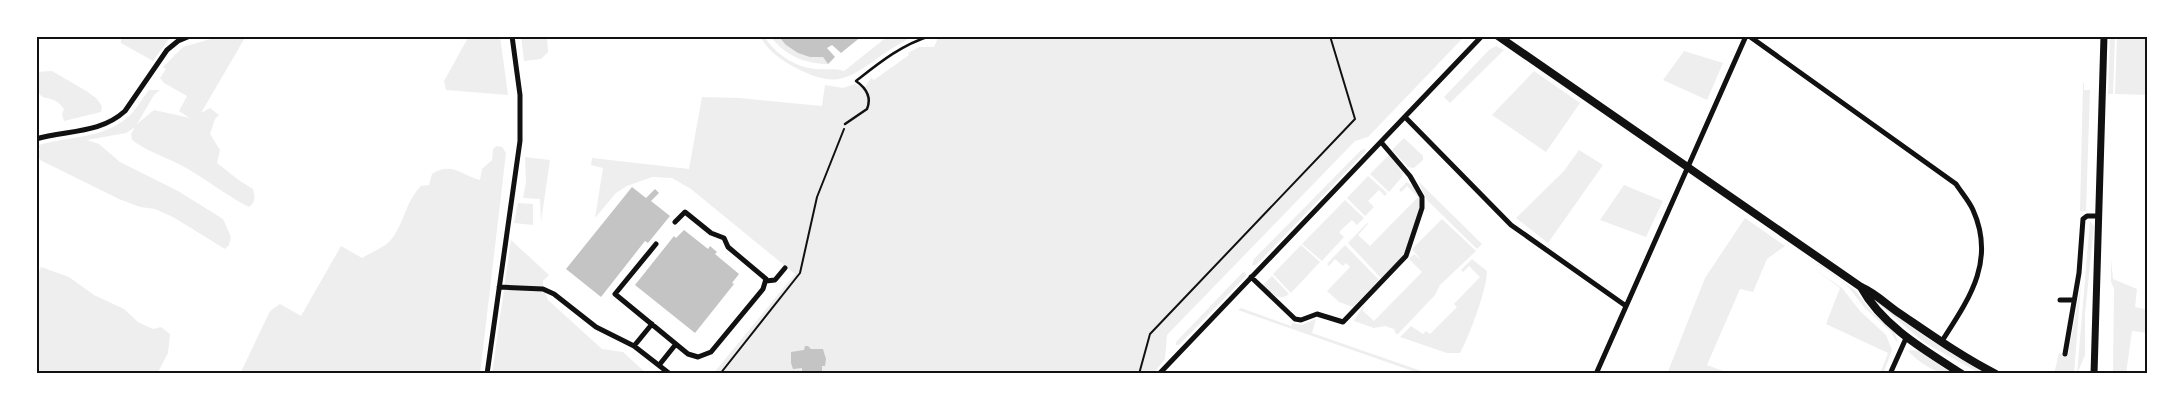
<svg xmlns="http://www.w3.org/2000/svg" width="2184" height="410" font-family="Roboto,sans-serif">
	<rect width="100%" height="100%" fill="#fff"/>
	<path fill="#eee" d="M121,36H171L153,61L121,43Z
		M221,36H246L201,113L210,108L219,115L215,119L210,134L220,150L217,163L240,181L253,189C255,197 256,202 249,207C227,196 209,181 188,169C170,158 149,153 132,140L131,134L135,127L126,133L87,140L99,144L120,162L178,191L223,219L231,237L229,245L225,249L173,217L155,209L140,207L119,199L40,160L38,155L40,148L36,149V146C69,135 108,140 133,112C139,105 143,97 149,90H160L154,95L137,124L154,110L190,118L179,111L187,96L164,83L160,78L166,69L163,67L183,47Z
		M469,36H500L508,95L446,90L444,81Z
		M521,36H547L548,52L541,59L524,61Z
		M760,36H764C775,54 796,68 817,69C827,70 835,68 844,71L888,36H912C902,43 892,48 882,55C847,80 836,89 794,67C780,59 768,51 760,36Z
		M770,36H778C789,51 805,57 823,57L828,64C804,64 785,55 770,36Z
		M939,36H1462L1461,40L1368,137L1355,141L1167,335L1165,359L1153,374H713L795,274L691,189L672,178L652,177L627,186L616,193L595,218L603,168L591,165L592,158L689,169L702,97L739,98L822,106L825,85L843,88L855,84L863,88L866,86L871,78L874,80L909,55L908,53L919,47H934Z
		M2110,36H2115L2113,94H2108Z
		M2117,36H2148V95L2115,94Z
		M1496,46L1504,50L1450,103L1444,97L1489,50Z
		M1684,51L1723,63L1707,100L1663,80Z
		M52,71L88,92L96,98L102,106L101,112L64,121L62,114L64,109C50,88 36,112 36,72Z
		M1534,71L1580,103L1546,152L1492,115Z
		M2083,83H2084V90H2090L2086,211H2080Z
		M1404,138L1423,156V160L1414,168L1408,167L1392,150Z
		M497,146L502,147L506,153L480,374H240L270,311L280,304L301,316L341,246L362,258C370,253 383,248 390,241C404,225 405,202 421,186L429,185L432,174C451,161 463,176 480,180L482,169L492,160L493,149Z
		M1361,150L1365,149L1366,151L1256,265H1252L1254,259Z
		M1579,150L1603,165L1548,243L1516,218L1564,171Z
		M1389,155L1403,173L1402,177L1389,192L1370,174Z
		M525,157L550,160L541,222L540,199L523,198L526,182Z
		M1368,176L1387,193L1385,196L1379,190L1368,201L1374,207L1365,216L1347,198Z
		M1418,181L1482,244L1477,249L1427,200Z
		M1407,182L1413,186L1419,196L1420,209L1403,256L1381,278L1348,243L1367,223L1368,224L1358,235L1370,246L1418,197L1407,186L1401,192L1399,190Z
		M1624,185L1663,201L1646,237L1600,220Z
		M1345,200L1364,218L1357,225L1352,220L1339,232L1344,237L1322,261L1302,244Z
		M518,203L533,204V225L514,223Z
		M1745,218L1785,246L1767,259L1753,292L1740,289L1707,365L1731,374H1667L1705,278Z
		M1442,219L1476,251L1440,285L1435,295L1398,334H1396L1394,329L1385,326L1374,328L1354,321L1363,306L1365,307L1362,310L1374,321L1422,272L1409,259L1414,254L1421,260L1412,249Z
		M2090,221L2094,226L2085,314V355L2077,374Z
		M511,240L549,275L543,281V288L548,300L602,349L623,352L647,374H492Z
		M1301,245L1320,262L1291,293L1273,274Z
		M1345,245L1379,280L1353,307L1339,302L1327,291L1350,267L1346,263L1343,266L1335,259L1329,266L1327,264Z
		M1472,259L1487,271C1487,289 1469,337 1460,353H1447L1400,337L1411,326L1423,334L1426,331L1430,334L1457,307L1454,304L1480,277L1469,266L1463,272L1461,270Z
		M2111,259L2113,279L2137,289L2135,307L2148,310V333L2132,331L2126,374H2113L2114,288L2111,282Z
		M1817,264H1819L1856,291L1872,312L1895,333L1898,344L1891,332L1864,307L1846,284Z
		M41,267L69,277L94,295L124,309L138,322L153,329L161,327L170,334L168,353L157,374H36V280Z
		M1814,269L1842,288L1860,311L1886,335L1892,350L1883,374H1880L1888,353L1826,324L1840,288Z
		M1243,272L1246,273V276L1179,345H1176V342Z
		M1272,276L1289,294C1278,302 1270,293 1263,285Z
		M2081,284L2074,374H2054L2059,353L2068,355Z
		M1872,295C1906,326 1946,351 1987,374H1981L1925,343L1871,298Z
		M1241,308L1291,326L1293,323L1302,325L1316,319L1312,333L1430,374H1421L1238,310Z
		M1913,350L1919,351L1953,374C1935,374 1920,363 1908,351Z"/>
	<path fill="#c4c4c4" d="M778,36H862L841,53L832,45L827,48L835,57L828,64L823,57H810L798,53L786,45Z
		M632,187L646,198L655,189L659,193L651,201L670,216L648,243L645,241L601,297L566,269Z
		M684,230L708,249L710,246L717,252L715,254L739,274L732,283L734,284L695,333L635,285L674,236L676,238Z
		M805,346H808L811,349H823L826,359L825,366H822V374H802V368L793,369L791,363V352L804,350Z"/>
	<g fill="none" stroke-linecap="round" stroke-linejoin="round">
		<path stroke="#111" stroke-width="2" d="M720,374L800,273L817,197L844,129
			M1139,374L1150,334L1355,119L1330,36"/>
		<path stroke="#111" stroke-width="2.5" d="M845,124L867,109C872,97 866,88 856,81C879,63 901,45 930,36"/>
		<path stroke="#111" stroke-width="5" d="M1749,36L1956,184C1961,192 1969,201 1973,210C1996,261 1969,299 1942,341
			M1405,117L1511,225L1626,306
			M36,139C66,130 100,134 125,111L167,50L178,41L190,36
			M656,244L615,294L688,354L698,357L711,352L763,289L766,279L728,247L724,238L711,233L685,212L675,222
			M1251,277L1295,319L1301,320L1317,314L1343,322L1406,256L1422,208V197L1410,176L1381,142
			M766,281L775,280L785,268
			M499,287L543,289L554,294L596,327L634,346L670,374
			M2060,300H2074
			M634,346L652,324
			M2065,354L2079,273L2083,219L2087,216H2099
			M660,364L676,344
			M487,374L520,141V95L512,36
			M1159,374L1482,36
			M1596,374L1746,36
			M1890,374L1907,336"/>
		<path stroke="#111" stroke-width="7" d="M2094,374L2104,36"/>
		<path stroke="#111" stroke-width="8" d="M1498,36L1861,287C1875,293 1886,304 1899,313C1930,334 1962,357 1996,374
			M1861,287C1882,326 1926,351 1962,374"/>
	</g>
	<rect width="2184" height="410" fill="none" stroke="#ffffff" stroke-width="75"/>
	<rect x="38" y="38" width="2108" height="334" fill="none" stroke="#111" stroke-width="2"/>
</svg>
